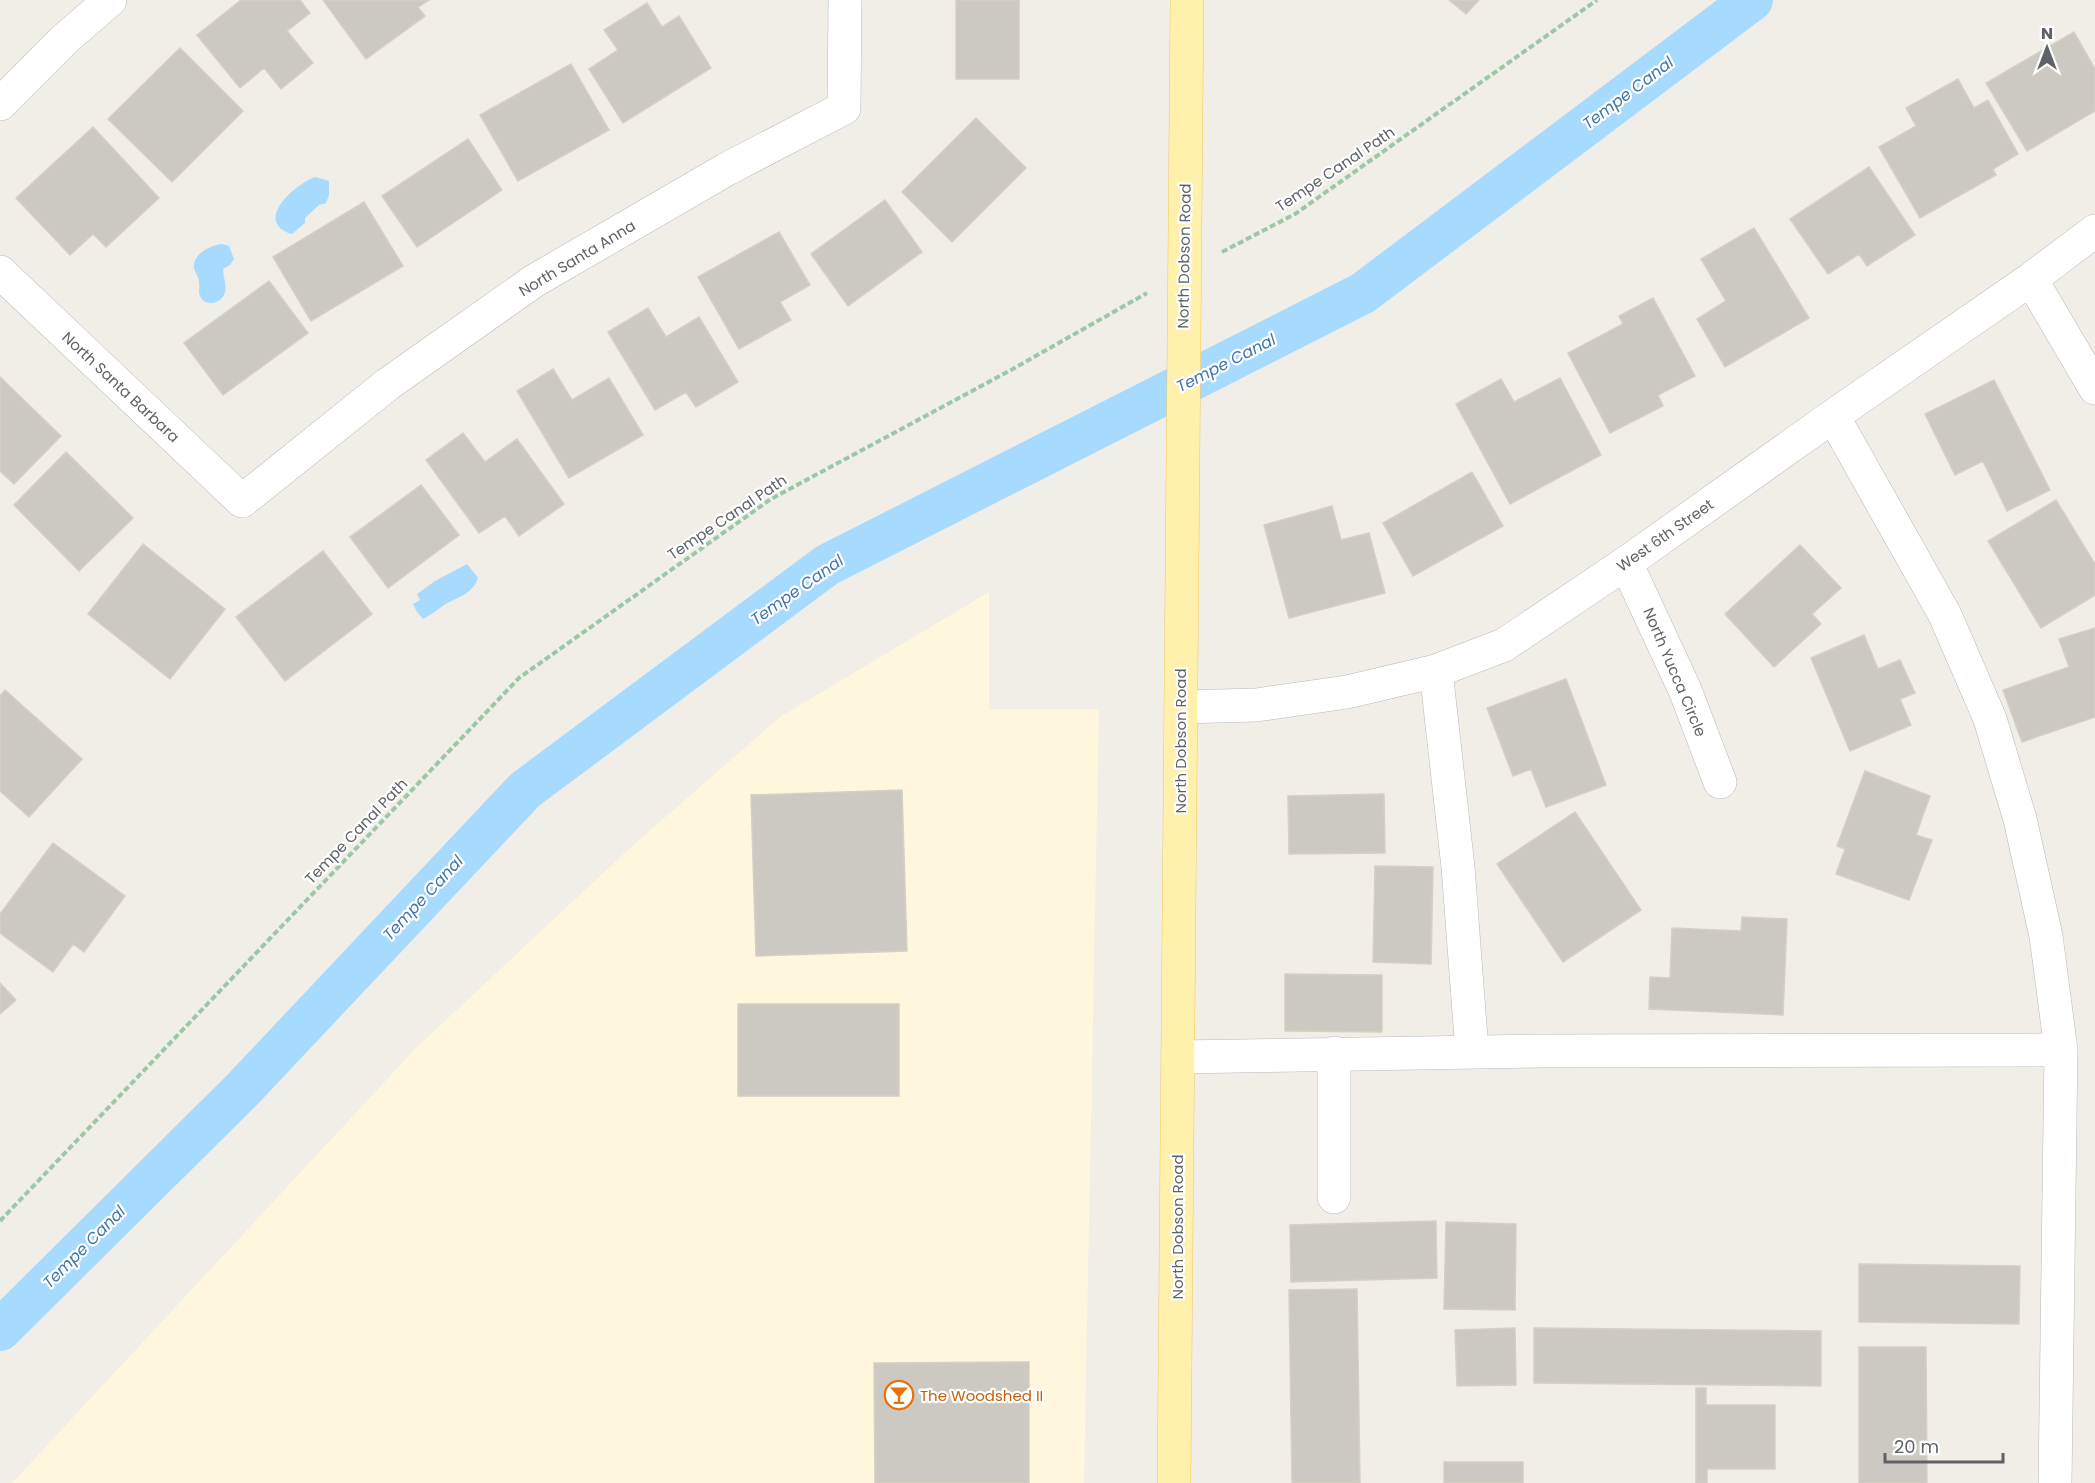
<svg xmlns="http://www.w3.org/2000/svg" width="2095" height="1483" font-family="Poppins,sans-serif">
	<rect width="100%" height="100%" fill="#f0eee6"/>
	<path fill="#fef6dd" d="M989,592V709H1099L1084,1483H12L416,1048L632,846L780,717Z"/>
	<path fill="#a7daff" d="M315,177L329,181V195L326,203L319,205L305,218V223L292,234C252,222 295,184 315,177Z
		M222,244L229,246L234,259L230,265L223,269C223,277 227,285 225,292C223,303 205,308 200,296C198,293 200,286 199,282C199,276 193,271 194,265C194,253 212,245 222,244Z
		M467,564L478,578C473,594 456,598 444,605C437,610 431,615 423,619L417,612L413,604L420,600L417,594L435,581Z"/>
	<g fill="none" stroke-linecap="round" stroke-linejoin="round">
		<path stroke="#a7daff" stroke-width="42" d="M0,1330L242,1090L525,790L827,565L1363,293L1752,0"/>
	</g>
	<path fill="#ccc9c3" stroke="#d5d0c5" stroke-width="1.5" d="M241,0H300L310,13L287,31L313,63L281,89L264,68L240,88L197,35Z
		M323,0H429L418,7L425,16L366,59Z
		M956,0H1019V79H956Z
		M1449,0H1479L1466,14Z
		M647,3L662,27L679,16L711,68L623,123L589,69L618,50L604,30Z
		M2074,32L2095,69V111L2027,151L1986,83Z
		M180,48L243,111L172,182L108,119Z
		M571,64L609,130L518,181L480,115Z
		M1958,79L1974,108L1988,100L2018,154L1993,169L1996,175L1920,218L1879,147L1916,126L1906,108Z
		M976,118L1026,168L952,242L902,192Z
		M93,127L159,198L106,247L93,234L70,255L16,198Z
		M468,139L502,190L417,247L382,196Z
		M1869,167L1915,235L1867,266L1859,254L1828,274L1790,219Z
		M885,200L922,252L848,306L811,254Z
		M364,202L403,266L311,321L273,257Z
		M1754,228L1809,318L1725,367L1697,319L1726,301L1701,259Z
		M779,232L810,285L780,302L791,320L739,349L698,277Z
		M269,281L308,333L223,395L184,343Z
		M1653,298L1695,376L1658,395L1663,406L1610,433L1568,353L1623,324L1619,316Z
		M648,308L666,337L699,317L738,382L696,407L686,392L655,410L608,332Z
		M553,369L572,400L609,378L643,435L569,478L517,391Z
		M0,377L61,436L14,484L0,471Z
		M1560,378L1601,455L1510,504L1456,404L1501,379L1514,402Z
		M1994,380L2050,490L2007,511L1983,461L1955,475L1925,414Z
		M463,433L485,462L517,439L564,504L519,536L505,516L479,533L426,460Z
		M66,452L133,518L79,571L14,505Z
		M1472,472L1503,526L1413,576L1383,523Z
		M421,485L459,535L388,588L350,537Z
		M2056,500L2095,564V595L2041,628L1988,541Z
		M1332,506L1341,540L1369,533L1385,593L1289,618L1264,525Z
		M143,544L225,609L170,679L88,614Z
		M1800,545L1841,588L1812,614L1821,624L1774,667L1725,614Z
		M323,551L372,614L285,681L236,617Z
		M2095,628V717L2022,742L2003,690L2069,667L2059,639Z
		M1864,635L1878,669L1900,660L1915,693L1900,699L1911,725L1850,751L1811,658Z
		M1566,679L1606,785L1546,807L1531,769L1513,776L1487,708Z
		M5,690L82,759L29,817L0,791V696Z
		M1865,771L1930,796L1916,835L1932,840L1909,900L1836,874L1845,849L1837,846Z
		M902,790L907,951L756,956L751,795Z
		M1384,794L1385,853L1289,854L1288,796Z
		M1575,812L1641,910L1563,962L1497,864Z
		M53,843L125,896L84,952L73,944L53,972L0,933V914Z
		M1375,866L1433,867L1431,964L1373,962Z
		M1742,917L1787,919L1783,1015L1649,1009L1650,977L1670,978L1672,928L1741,931Z
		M1285,974L1382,975V1032L1285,1031Z
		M0,983L16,1000L0,1014Z
		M738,1004H899V1096H738Z
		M1436,1221L1437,1278L1291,1282L1290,1225Z
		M1446,1222L1516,1224L1515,1310L1444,1309Z
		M1859,1264L2020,1266L2019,1324L1859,1322Z
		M1357,1289L1360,1483H1292L1289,1290Z
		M1515,1328L1516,1385L1457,1386L1455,1330Z
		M1534,1328L1821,1331V1386L1534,1383Z
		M1859,1347H1926L1927,1483H1859Z
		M1029,1362V1483H875L874,1363Z
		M1696,1388H1706V1405H1775V1469H1707V1483H1696Z
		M1444,1462H1523V1483H1444Z"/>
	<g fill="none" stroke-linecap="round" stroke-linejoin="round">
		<g stroke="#b7b9bd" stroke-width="34">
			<path id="minor" d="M0,104L65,39L110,0
				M0,272L242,501L388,384L534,281L727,169L844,108L845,0
				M2031,279L2095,388
				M1833,416L1945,615L1990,719L2020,819L2046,936L2061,1050L2055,1483
				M1626,563L1685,690L1720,782
				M1436,671L1458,867L1472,1052
				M1181,707L1256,705L1347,692L1436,671L1504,645L1626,563L1833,416L2031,279L2095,231
				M1334,1053V1197
				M1178,1057L1546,1051L2061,1050"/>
		</g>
		<g stroke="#f2c65d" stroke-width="34">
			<path id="major" d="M1174,1483L1187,0"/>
		</g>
		<path stroke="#9cc8a8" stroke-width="4" stroke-dasharray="6 3" stroke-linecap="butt" d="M1222,252L1295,214L1597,0
			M0,1221L519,678L771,499L1011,370L1147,293"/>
		<use href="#minor" stroke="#fff" stroke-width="33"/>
		<use href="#major" stroke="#fff0ac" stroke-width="33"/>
	</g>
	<defs>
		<g id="bar-ring" transform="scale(1.5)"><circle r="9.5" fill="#fff" stroke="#e8710a" stroke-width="1.5"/><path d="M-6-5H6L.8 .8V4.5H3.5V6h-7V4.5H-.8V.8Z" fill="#e8710a"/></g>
	</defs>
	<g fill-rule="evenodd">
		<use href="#bar-ring" x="899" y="1395"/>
	</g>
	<g text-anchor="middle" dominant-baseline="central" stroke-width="4.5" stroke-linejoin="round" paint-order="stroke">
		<g font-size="15" fill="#5e6267" stroke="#fff">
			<text transform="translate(1335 169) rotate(-34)">Tempe Canal Path</text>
			<text transform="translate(1184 256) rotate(-89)">North Dobson Road</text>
			<text transform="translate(577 258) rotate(-31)">North Santa Anna</text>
			<text transform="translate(121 387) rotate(43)">North Santa Barbara</text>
			<text transform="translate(727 517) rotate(-34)">Tempe Canal Path</text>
			<text transform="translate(1665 535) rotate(-35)">West 6th Street</text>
			<text transform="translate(1675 672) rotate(67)">North Yucca Circle</text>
			<text transform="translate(1180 741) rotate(-90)">North Dobson Road</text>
			<text transform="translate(356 831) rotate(-46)">Tempe Canal Path</text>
			<text transform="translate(1177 1227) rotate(-90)">North Dobson Road</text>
		</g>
		<g font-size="15" fill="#c56008" stroke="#fff" text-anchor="start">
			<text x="920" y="1395">The Woodshed II</text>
		</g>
		<g font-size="16" font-style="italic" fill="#4075aa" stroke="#fff">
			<text transform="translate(1628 93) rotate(-37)">Tempe Canal</text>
			<text transform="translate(1226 363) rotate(-27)">Tempe Canal</text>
			<text transform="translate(797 590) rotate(-35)">Tempe Canal</text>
			<text transform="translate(423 898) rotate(-47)">Tempe Canal</text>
			<text transform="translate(84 1247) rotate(-45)">Tempe Canal</text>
		</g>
	</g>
	<g transform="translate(2047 48)" stroke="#ffffff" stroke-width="4.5" paint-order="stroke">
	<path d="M0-4.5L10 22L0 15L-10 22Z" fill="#5e6267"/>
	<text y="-9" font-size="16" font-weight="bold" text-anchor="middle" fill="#5e6267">N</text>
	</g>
	<path d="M1885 1453v9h118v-9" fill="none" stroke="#5e6267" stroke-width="3"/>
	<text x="1894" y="1453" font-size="18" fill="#5e6267" stroke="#ffffff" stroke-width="4.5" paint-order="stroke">20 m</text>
</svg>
